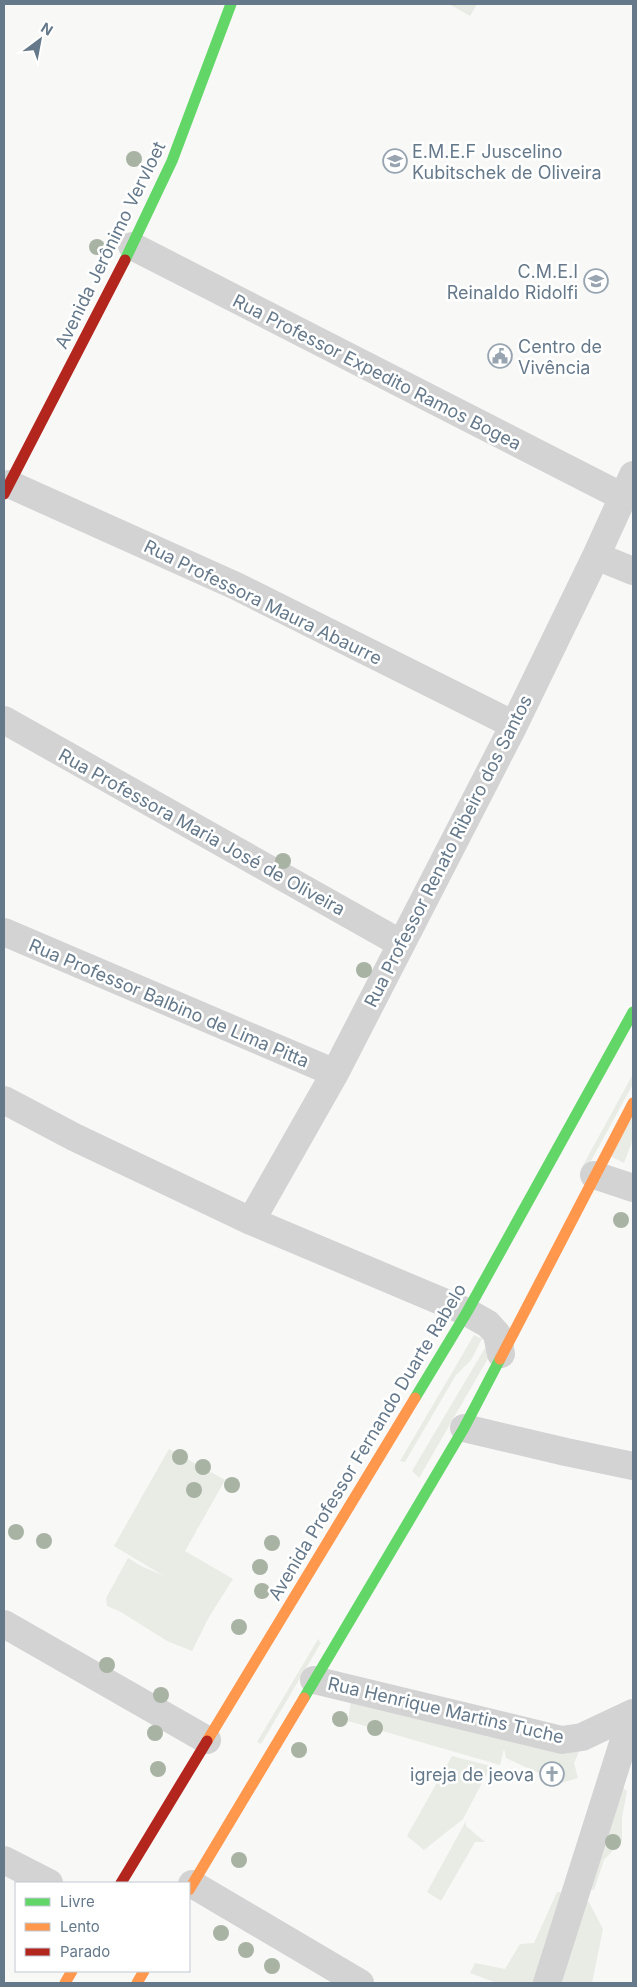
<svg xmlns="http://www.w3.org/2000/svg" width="637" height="1987" font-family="Inter,sans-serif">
	<rect width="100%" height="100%" fill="#f8f8f7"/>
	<path fill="#e8ece5" d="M449,4H477L470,16Z
		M633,1074V1084L586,1170L581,1169Z
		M633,1110V1139L624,1163L608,1155Z
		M474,1335L482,1339L471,1360L456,1375L405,1462L400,1461Z
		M485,1348H494L419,1478L412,1471Z
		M169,1449L225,1480L185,1551L233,1579L209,1617L192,1651L167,1641L121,1612L107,1606L106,1598L128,1558L141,1566L164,1576L114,1546Z
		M318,1639L321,1643L261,1744L257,1742Z
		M351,1700L580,1749L574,1763L578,1778L561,1783L506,1758L504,1749L500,1765L348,1721Z
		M452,1756L491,1766L463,1819L424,1850L407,1836Z
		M604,1774L627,1791L622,1818V1841L604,1860L594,1890L574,1882Z
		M466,1821V1826L485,1842H475L441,1901L427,1892Z
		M583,1891L603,1929L592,1983H497L470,1973L475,1963L505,1969L520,1944L534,1943L557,1892Z"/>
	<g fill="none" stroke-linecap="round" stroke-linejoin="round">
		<path stroke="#d3d3d4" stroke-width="28" d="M132,246L623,497
			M9,484L236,586L514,725
			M596,556L633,571
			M4,720L400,943
			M4,932L335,1073
			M4,1100L74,1137L251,1221L467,1312L488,1324L497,1334L501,1354
			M594,1175L633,1188
			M251,1221L335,1073L514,725L596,556L633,475
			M464,1428L566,1452L633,1466
			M4,1624L207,1740
			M314,1680L562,1740L582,1737L633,1713
			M4,1860L49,1883
			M192,1884L360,1983
			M547,1983L632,1715"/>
		<path stroke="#63d668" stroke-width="11" d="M125,260L172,161L231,4
			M415,1398L467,1312L633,1012
			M304,1698L464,1428L500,1359"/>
		<path stroke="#ff974d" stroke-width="11" d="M500,1359L633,1103
			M207,1741L415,1398
			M189,1890L304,1698
			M65,1983L72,1971
			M137,1983L144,1971"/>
		<path stroke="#b3261e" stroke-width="11" d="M4,494L125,260
			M121,1883L207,1741"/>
	</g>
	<g fill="#a8b3a4">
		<circle cx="134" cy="159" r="8"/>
		<circle cx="97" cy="247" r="8"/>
		<circle cx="283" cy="861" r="8"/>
		<circle cx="364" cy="970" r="8"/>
		<circle cx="621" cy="1220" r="8"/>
		<circle cx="180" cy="1457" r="8"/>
		<circle cx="203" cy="1467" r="8"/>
		<circle cx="232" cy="1485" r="8"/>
		<circle cx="194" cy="1490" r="8"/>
		<circle cx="16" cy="1532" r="8"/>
		<circle cx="44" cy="1541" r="8"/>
		<circle cx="272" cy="1543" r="8"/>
		<circle cx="260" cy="1567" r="8"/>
		<circle cx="262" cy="1591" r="8"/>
		<circle cx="239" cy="1627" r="8"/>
		<circle cx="107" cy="1665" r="8"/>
		<circle cx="161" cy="1695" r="8"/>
		<circle cx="340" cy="1719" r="8"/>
		<circle cx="375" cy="1728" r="8"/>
		<circle cx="155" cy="1733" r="8"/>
		<circle cx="299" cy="1750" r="8"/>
		<circle cx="158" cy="1769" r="8"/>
		<circle cx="613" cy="1842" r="8"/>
		<circle cx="239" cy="1860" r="8"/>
		<circle cx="221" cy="1933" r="8"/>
		<circle cx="246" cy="1950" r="8"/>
		<circle cx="272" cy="1966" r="8"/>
	</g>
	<defs>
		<g id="school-ring" transform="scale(1.25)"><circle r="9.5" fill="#fff" stroke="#98a5b1" stroke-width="1.5"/><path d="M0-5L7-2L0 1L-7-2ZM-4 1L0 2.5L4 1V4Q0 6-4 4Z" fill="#98a5b1"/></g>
		<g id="civic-ring" transform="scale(1.25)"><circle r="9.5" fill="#fff" stroke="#98a5b1" stroke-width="1.5"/><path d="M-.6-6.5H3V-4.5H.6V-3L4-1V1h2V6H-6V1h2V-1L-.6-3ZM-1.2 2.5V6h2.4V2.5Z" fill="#98a5b1"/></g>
		<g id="church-ring" transform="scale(1.25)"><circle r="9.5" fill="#fff" stroke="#98a5b1" stroke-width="1.5"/><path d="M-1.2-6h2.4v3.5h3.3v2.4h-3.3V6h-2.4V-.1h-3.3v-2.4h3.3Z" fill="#98a5b1"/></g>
	</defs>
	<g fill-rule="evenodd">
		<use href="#school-ring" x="395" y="161"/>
		<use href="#school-ring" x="596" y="281"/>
		<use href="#civic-ring" x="500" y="356"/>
		<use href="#church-ring" x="552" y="1774"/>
	</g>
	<g text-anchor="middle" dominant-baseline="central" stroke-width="5" stroke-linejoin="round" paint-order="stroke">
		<g font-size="18" fill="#65798b" stroke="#fff" text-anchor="start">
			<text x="412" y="151">E.M.E.F Juscelino<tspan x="412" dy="21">Kubitschek de Oliveira</tspan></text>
			<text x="578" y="271" text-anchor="end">C.M.E.I<tspan x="578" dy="21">Reinaldo Ridolfi</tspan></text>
			<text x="518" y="346">Centro de<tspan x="518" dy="21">Vivência</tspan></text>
			<text x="534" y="1774" text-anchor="end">igreja de jeova</text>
		</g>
		<g font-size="18" fill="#65798b" stroke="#fff">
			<text transform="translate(110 245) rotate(-64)">Avenida Jerônimo Vervloet</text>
			<text transform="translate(377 372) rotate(27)">Rua Professor Expedito Ramos Bogea</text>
			<text transform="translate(263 602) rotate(26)">Rua Professora Maura Abaurre</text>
			<text transform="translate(202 832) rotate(29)">Rua Professora Maria José de Oliveira</text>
			<text transform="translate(448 851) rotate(-63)">Rua Professor Renato Ribeiro dos Santos</text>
			<text transform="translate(169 1003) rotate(23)">Rua Professor Balbino de Lima Pitta</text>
			<text transform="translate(367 1442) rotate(-59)">Avenida Professor Fernando Duarte Rabelo</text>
			<text transform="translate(446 1710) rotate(13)">Rua Henrique Martins Tuche</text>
		</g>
	</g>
	<rect width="637" height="1987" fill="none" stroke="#65798b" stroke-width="10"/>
	<rect x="15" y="1882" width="175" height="90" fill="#ffffff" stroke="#c1c9d1"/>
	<rect x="25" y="1898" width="25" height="8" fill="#63d668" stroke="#c1c9d1"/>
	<text x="60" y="1907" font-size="15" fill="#65798b">Livre</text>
	<rect x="25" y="1923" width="25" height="8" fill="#ff974d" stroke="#c1c9d1"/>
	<text x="60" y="1932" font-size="15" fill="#65798b">Lento</text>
	<rect x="25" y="1948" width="25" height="8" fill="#b3261e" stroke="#c1c9d1"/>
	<text x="60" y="1957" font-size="15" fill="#65798b">Parado</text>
	<g transform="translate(40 40) rotate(32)" stroke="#ffffff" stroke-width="4" paint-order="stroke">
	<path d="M0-4L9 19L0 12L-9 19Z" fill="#65798b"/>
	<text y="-8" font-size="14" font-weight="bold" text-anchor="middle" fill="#65798b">N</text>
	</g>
</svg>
